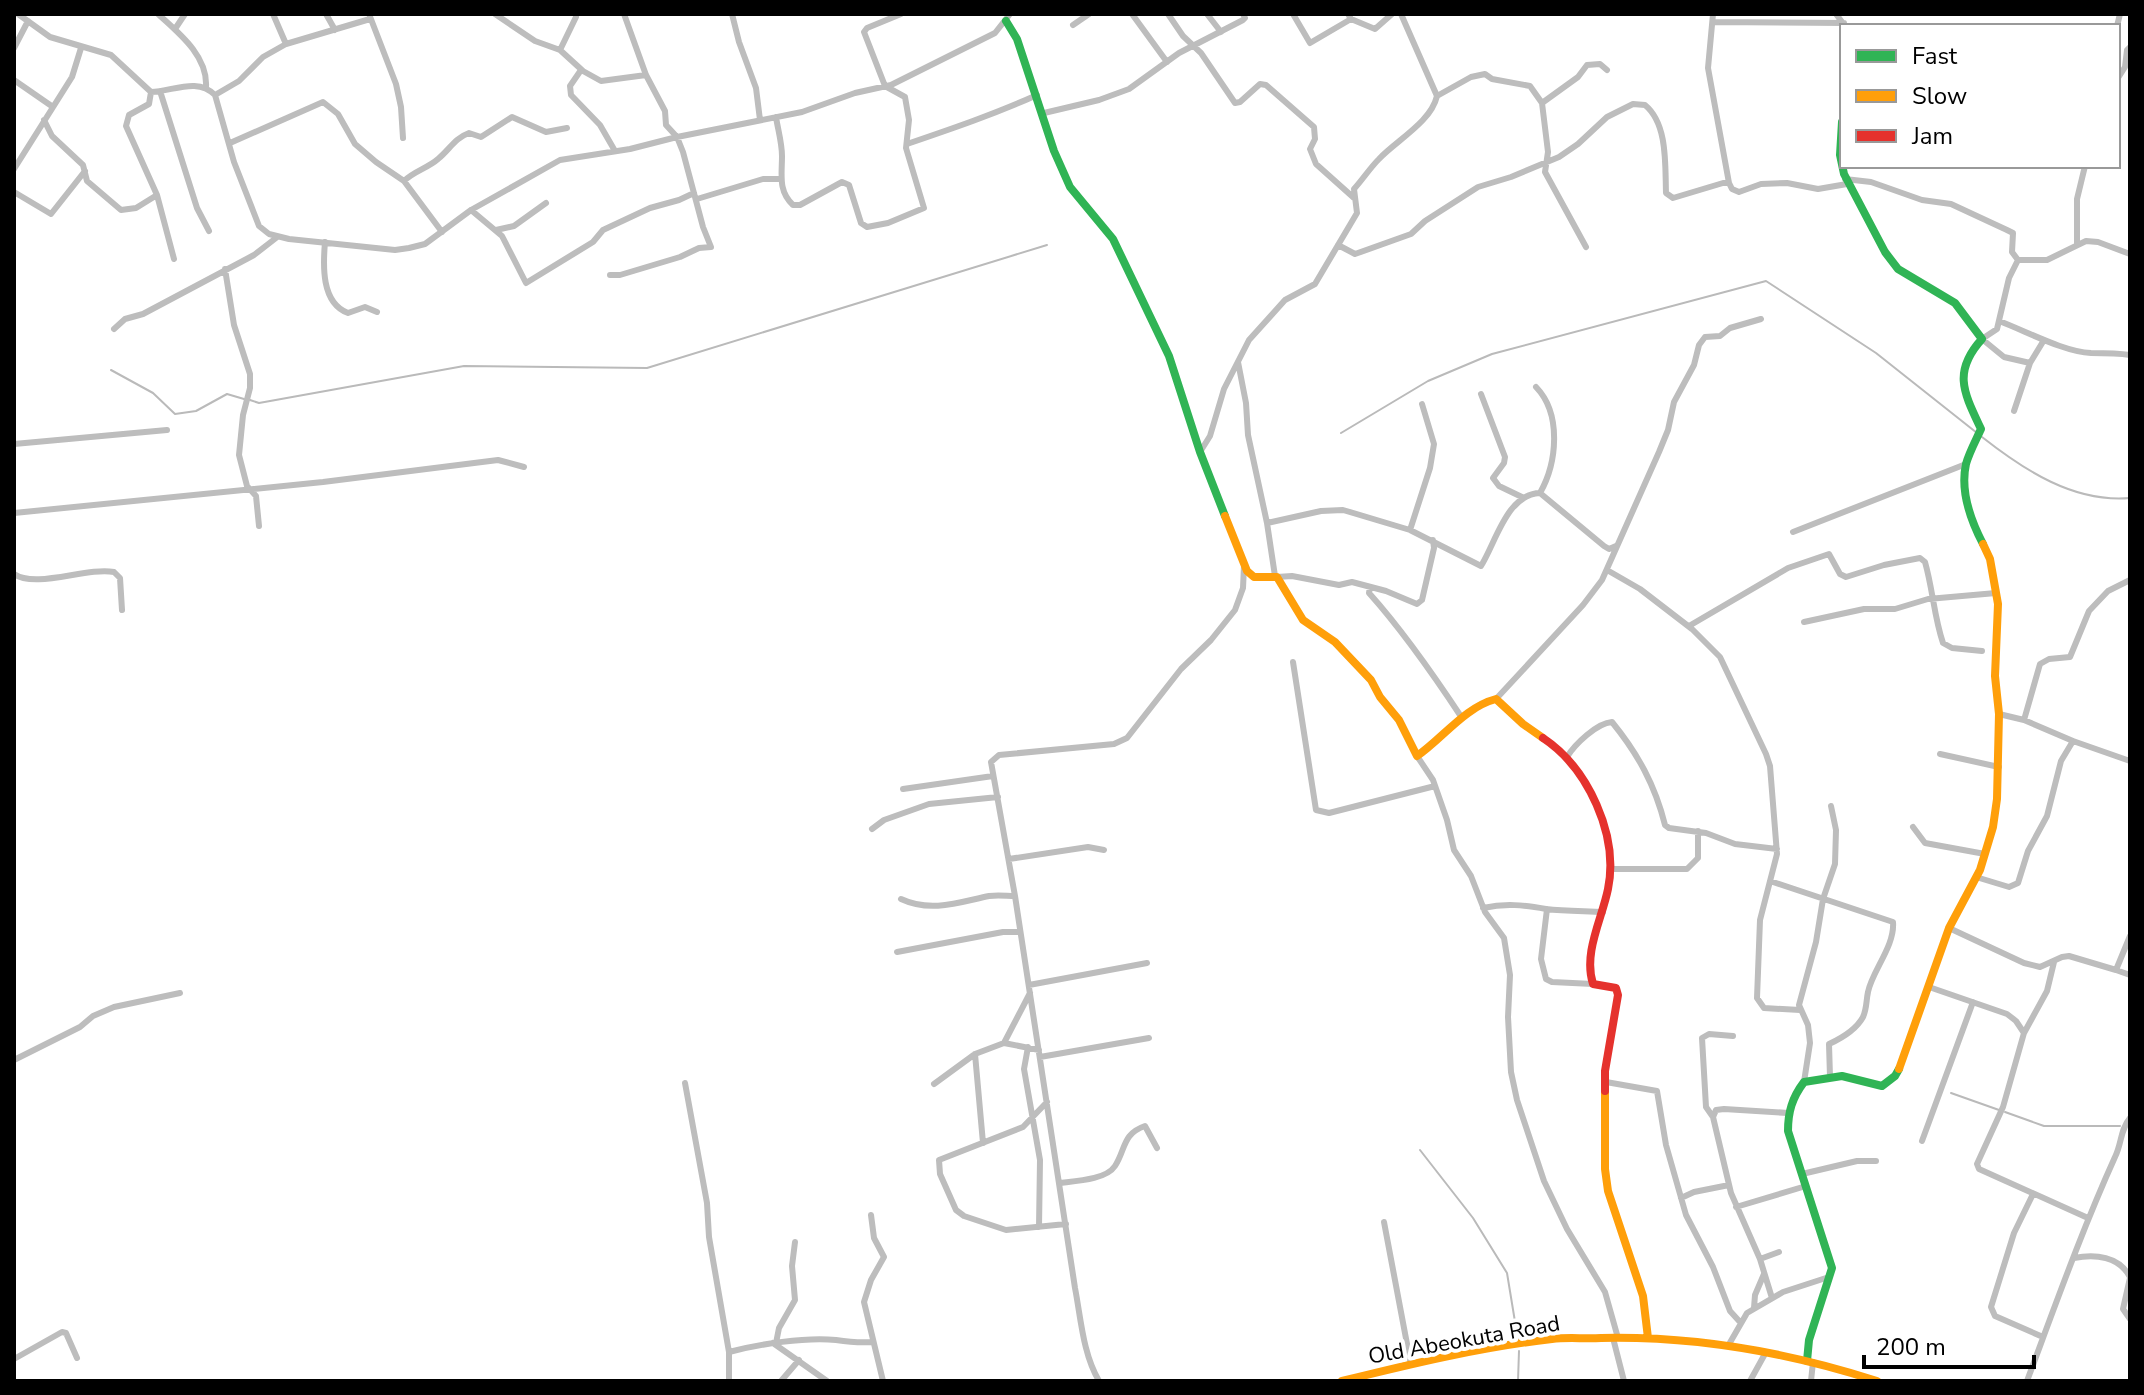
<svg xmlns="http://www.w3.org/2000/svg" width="2144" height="1395" font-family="'Nunito Sans',sans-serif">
	<rect width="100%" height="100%" fill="#fff"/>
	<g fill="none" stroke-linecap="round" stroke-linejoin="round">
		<path stroke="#bababa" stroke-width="2" d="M111,370L153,393L175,414L196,411L227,394L244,399
			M250,400L259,403L464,366L647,368L1047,245
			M1341,433L1428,381L1492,354L1766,281L1876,353L1977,433
			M1982,437C2024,470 2074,503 2130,498
			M1951,1093L1999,1110
			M2005,1112L2044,1126H2120
			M1420,1150L1473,1218L1507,1273L1518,1340
			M1518,1381L1519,1351"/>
		<path stroke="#bdbdbd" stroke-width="6" d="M18,14L50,37L111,55L151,92C174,91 197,77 215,95L234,162L259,226L269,234L289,239L395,250L409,248L425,244L471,210L560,160L630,149L677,137L802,112L855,93L891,85L995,33L1010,14
			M158,14C179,33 208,56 206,87
			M273,14L286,44
			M326,14L335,30
			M369,14L396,84L401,107L403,138
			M495,14L535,41L560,50L583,71L601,81L646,75
			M732,14L739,42L756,88L760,120
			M1132,14L1167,62
			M1168,14L1183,36L1201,53L1235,103L1240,102L1260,84L1266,85L1314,127L1315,139L1310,149L1316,164L1354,198
			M1207,14L1221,32
			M1293,14L1310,43L1351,19
			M1348,14L1351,19L1375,29L1392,14
			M1713,14L1708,68L1729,183
			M1836,14L1845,26
			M1713,22L1844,23
			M1073,25L1089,14
			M2117,26L2120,14
			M175,29L185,14
			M14,48L28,21
			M560,50L576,17
			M581,70L570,86L571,95L600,125L615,151
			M2118,78L2125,67L2127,50L2130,47
			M14,80L53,107
			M160,91L197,208L209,231
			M151,92L149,104L129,115L126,126L157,195L174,259
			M215,95L239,81L263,57L286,44L370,19
			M1437,96L1471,77L1485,74L1492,79L1530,86L1542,103
			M1044,113L1099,100L1129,89L1179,53L1243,20L1245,18L1243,14
			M776,117C778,130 782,143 782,156C782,175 778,191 793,205H800L842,182L849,185L861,223L867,227L888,223L924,208L906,148L909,120L905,97L885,86L864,32L867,28L901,14
			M44,120L52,136L83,165L87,181L121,210L136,208L157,195
			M230,143L323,102L338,114L355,144L376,162L404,181L442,232
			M907,144C951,129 995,114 1037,95
			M14,169L72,77L81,48
			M1845,179L1871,182L1922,200L1951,204L2007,230L2013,233L2012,252L2018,260
			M404,181C414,171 428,168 438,159C450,149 455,138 469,133L481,137L512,117L546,132L567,128
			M14,192L51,214L85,171
			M697,199L763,179H781
			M471,210L502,236L526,283L593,242L603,230L650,208L679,200L694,193
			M496,230L514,226L546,203
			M325,242C323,265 321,303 348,313L365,307L377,312
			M2077,244V199L2085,166
			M1338,245L1355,254L1411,234L1425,221L1478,187L1511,177L1559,157L1578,144L1607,117L1633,104L1645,105C1668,124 1665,165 1666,193L1673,198L1723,183H1729L1732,189L1739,192L1761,184L1787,183L1818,189L1847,184
			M1586,247L1545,172L1548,152L1542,103L1578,77L1587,65L1600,64L1607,70
			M225,269L234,325L250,374V388L243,415L239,455L247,486L256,496L259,526
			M610,275H620L680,257L699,248L711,247L703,227L683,152L677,137L666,125L665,111L646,75L624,14
			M1999,321C2026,331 2064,352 2091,353C2104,353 2117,353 2130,355
			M114,329L125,319L143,314L254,255L276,238
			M1238,362L1246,403L1248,435L1267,523
			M2030,363L2044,340
			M1536,387C1562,414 1557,463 1540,493
			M1481,394L1505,457L1504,463L1493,478L1499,486L1524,498
			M2014,411L2030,363L2004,357L1982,339L1997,329L2009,278L2018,260H2047L2086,241L2098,242L2130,254
			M14,444L167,430
			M1200,452L1210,436L1224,389L1249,340L1285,300L1315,284L1357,213L1354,189C1363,179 1370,168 1379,159C1397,140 1431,122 1437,96L1401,14
			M14,513L323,482L498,460L524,467
			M1410,530L1430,468L1434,444L1422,404
			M1793,532L1966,464
			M1607,570L1640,589L1692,629L1720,657L1766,754L1770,766L1777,854L1760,920L1757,998L1764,1008L1800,1010
			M14,574C36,589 86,567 114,572L120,578L122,610
			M1275,576L1267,523L1321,511L1343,510L1410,530L1481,566C1496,542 1507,494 1540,493L1604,546L1609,549L1616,546
			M1277,577L1292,576L1339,585L1352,582L1386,591L1417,604L1422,600L1434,548L1433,540
			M1370,587L1369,593C1404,632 1433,674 1462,718
			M1804,622L1864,609H1895L1928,599L1996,593
			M1689,626L1788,568L1829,554L1840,574L1846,577L1884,565L1920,558L1925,562C1933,590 1934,617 1943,643L1952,648L1982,651
			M1293,662L1316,810L1329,813L1435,786
			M1496,699L1583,605L1602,580L1659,452L1668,430L1674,402L1694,365L1699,345L1705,337L1720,336L1730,328L1761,319
			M1999,714L2024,720L2073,741
			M2024,720L2040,664L2049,659L2070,657L2089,611L2108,591L2130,580
			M1940,754L1999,767
			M1417,756L1433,780L1447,820L1454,850L1471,876L1485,912L1504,938L1510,975L1508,1017L1511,1072L1517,1100L1544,1181L1567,1229L1605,1292L1618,1338
			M1567,757C1575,744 1597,723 1612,722C1638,754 1655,785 1665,825L1669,828L1706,833L1735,844L1777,849
			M903,789L993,776
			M1913,827L1925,843L1985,854
			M872,829L884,820L929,804L998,797
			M1009,859L1088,847L1104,850
			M1610,869H1687L1698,858V831
			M1976,877L2009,887L2018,883L2028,851L2047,816L2061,761L2073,741L2130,761
			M1770,881L1893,922C1895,946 1872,971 1868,992C1866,1001 1867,1008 1863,1017C1856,1030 1842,1038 1829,1044L1830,1077
			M901,899C931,913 960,902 989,896C998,895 1007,896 1015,896
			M1483,908C1506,903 1523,905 1546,909C1564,911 1584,911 1603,912
			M1547,909L1541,959L1546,979L1552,982L1593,984
			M1949,928L2024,963L2040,967L2062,957L2069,956L2116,970L2130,936
			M897,952L1003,932H1020
			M2116,970L2130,975
			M1029,985L1147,963
			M1929,987L2007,1014L2016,1021L2024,1033L2003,1107L1977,1164L1979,1169L2088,1218
			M2024,1033L2047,991L2054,962
			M1733,1036L1709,1034L1702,1038L1706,1107L1713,1117L1731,1193L1760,1259L1772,1298
			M1004,1043L1030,993
			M1028,1047L1024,1069L1040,1160L1039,1227
			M975,1054L983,1143
			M1040,1057L1149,1038
			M14,1060L80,1027L93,1016L114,1007L180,993
			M1606,1082L1657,1091L1666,1145L1686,1215L1713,1267L1730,1311L1740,1322
			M1804,1082L1810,1043L1808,1025L1799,1005L1816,942L1823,899L1835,864L1836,830L1831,806
			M685,1083L707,1203L709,1237L729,1352V1381
			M934,1084L975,1054L1004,1043L1039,1050
			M1047,1102L1023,1127L939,1160L940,1174L956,1210L964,1216L1006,1230L1066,1224
			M1713,1117L1716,1110L1724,1109L1788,1113
			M1922,1141L1973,1002
			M1802,1174L1857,1161H1876
			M1059,1183C1075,1181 1106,1180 1115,1166C1126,1149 1122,1134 1145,1126L1157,1148
			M2033,1194L2014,1233L1991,1307L1995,1316L2043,1337
			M1681,1198L1694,1192L1729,1185
			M1736,1207L1806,1186
			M871,1215L874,1238L884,1257L871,1280L864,1302L883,1381
			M1384,1222L1411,1365
			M2074,1258C2095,1254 2119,1256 2130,1277
			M1760,1259L1779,1252
			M2130,1278L2123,1309L2130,1319
			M1754,1308L1755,1295L1764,1274
			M1613,1338L1624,1381
			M773,1343L827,1381
			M776,1343L779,1328L795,1300L792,1266L795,1242
			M1728,1346L1747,1313L1783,1292L1829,1277
			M729,1352C759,1344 805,1337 836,1340C849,1342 860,1343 873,1342
			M14,1359L62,1332L66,1333L77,1358
			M781,1381L799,1360
			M1099,1381C1083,1354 1081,1319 1075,1288L1015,896L991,762L999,755L1114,744L1127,738L1181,669L1211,640L1235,610L1243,588L1244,566
			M1750,1381L1766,1352
			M1811,1381L1813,1362
			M2027,1381C2055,1306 2082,1230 2115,1157C2122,1143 2120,1130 2130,1118"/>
		<path stroke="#30b455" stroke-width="8" d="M1006,21L1017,39L1054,151L1070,187L1113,239L1169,356L1200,452L1225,516
			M1842,122L1840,155L1844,174L1885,252L1898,269L1955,303L1982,339C1952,372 1964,393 1981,429C1976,440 1969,453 1966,464C1960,491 1971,521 1983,544
			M1807,1361L1809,1340L1832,1268L1788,1131C1788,1112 1792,1098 1804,1082L1842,1076L1882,1086L1895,1076L1899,1069"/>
		<path stroke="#ff9f0a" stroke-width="8" d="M1225,516L1247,571L1254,577H1277L1303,620L1335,642L1371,680L1380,697L1399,720L1417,756C1443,738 1465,707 1496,699L1523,724L1543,738
			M1899,1069L1949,928L1980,870L1993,827L1997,799L1999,714L1995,676L1998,604L1990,559L1983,544
			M1605,1091V1169L1608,1191L1643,1296L1648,1338
			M1342,1381C1411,1364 1481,1347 1552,1339C1568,1337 1584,1339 1601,1338C1695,1336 1787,1352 1877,1381"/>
		<path stroke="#e5322d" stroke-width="8" d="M1543,738C1588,768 1619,835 1608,889C1602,919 1583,953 1593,984L1616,988L1618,995L1605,1071V1091"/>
	</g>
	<g text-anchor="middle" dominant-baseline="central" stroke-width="8" stroke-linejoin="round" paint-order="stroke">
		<g font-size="22" fill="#000" stroke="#fff">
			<text transform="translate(1464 1340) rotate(-10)">Old Abeokuta Road</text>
		</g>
	</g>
	<rect width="2144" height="1395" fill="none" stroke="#000000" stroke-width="32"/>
	<rect x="1840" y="24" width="280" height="144" fill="#ffffff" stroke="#999999" stroke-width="2"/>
	<rect x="1856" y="50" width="40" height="12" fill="#30b455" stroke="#999999" stroke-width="2"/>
	<text x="1912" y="64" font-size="24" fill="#000000">Fast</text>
	<rect x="1856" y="90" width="40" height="12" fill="#ff9f0a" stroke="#999999" stroke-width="2"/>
	<text x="1912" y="104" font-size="24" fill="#000000">Slow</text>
	<rect x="1856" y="130" width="40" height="12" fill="#e5322d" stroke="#999999" stroke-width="2"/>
	<text x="1912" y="144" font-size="24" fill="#000000">Jam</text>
	<path d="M1864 1355v12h170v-12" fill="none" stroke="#000000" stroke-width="4"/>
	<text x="1876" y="1355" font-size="24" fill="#000000" stroke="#ffffff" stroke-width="6" paint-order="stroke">200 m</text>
</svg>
